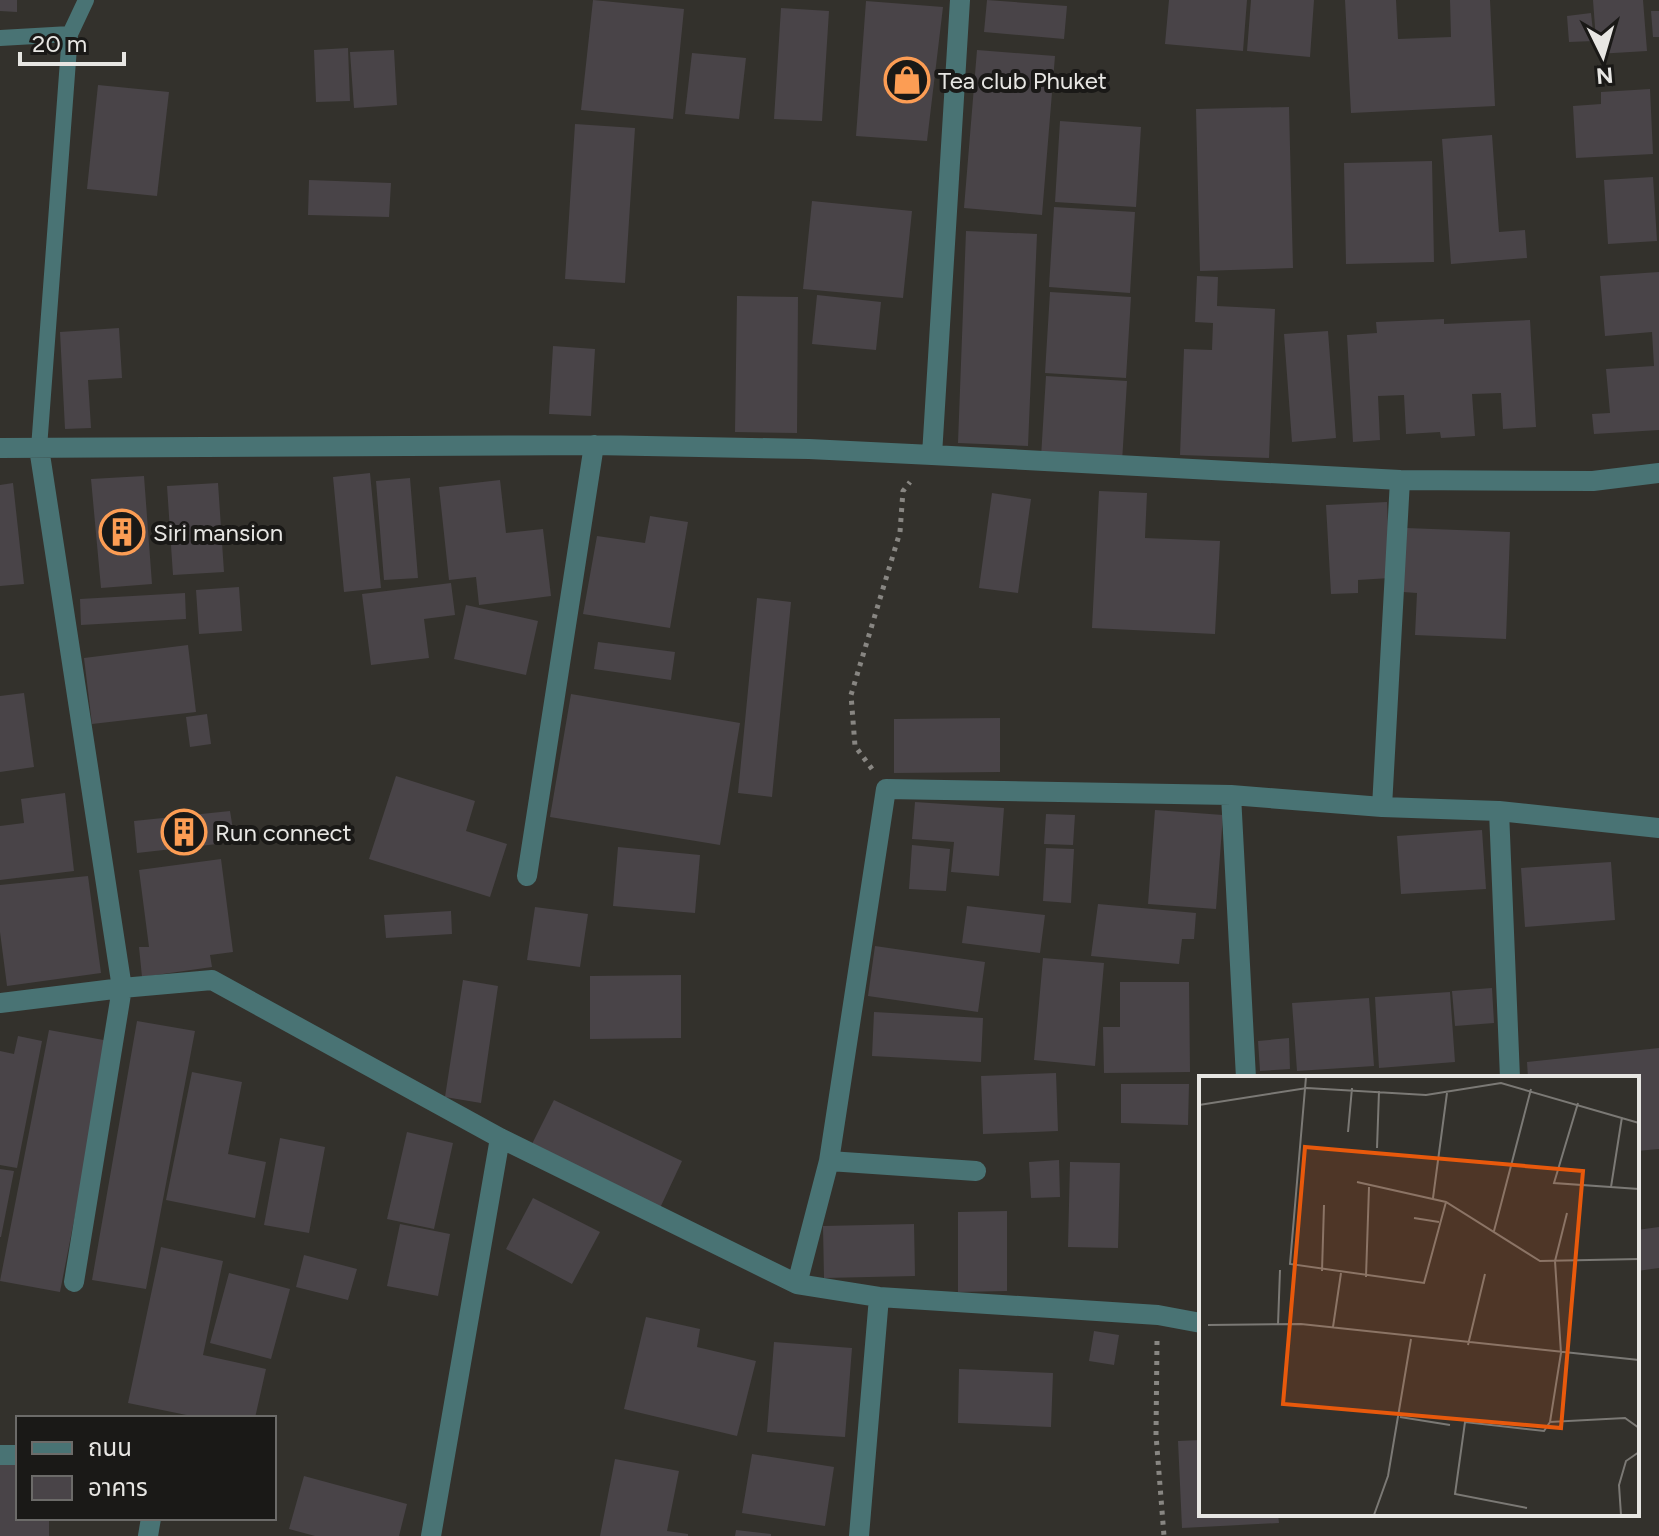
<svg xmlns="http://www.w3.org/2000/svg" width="1659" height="1536" font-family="Figtree,'Noto Sans Thai',sans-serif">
	<rect width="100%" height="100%" fill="#33312c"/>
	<path fill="#494448" d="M0,0H17V12L0,11Z
		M593,0L684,9L673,119L581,110Z
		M987,0L1067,6L1064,39L984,32Z
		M1169,0H1247L1243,51L1165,44Z
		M1251,0H1314L1310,57L1247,51Z
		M1345,0H1396L1398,39L1451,37L1450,0H1490L1495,106L1351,113Z
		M1593,0H1643L1647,51L1597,54Z
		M866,1L943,7L927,141L856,136Z
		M781,8L829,11L822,121L774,119Z
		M1651,11H1659V37H1653Z
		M1591,13L1594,41L1569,42L1567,16Z
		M348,48L350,101L316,102L314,50Z
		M394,50L397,105L354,108L350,52Z
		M977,50L1055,56L1042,215L964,208Z
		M692,53L746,58L739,119L685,114Z
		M98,85L169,92L157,196L87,189Z
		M1650,89L1653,154L1576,158L1573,106L1601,104V92Z
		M1289,107L1293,268L1200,271L1196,109Z
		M1060,121L1141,127L1136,207L1055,202Z
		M575,124L635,128L625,283L565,279Z
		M1492,135L1499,232L1525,230L1527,258L1451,264L1442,139Z
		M1432,161L1434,262L1346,264L1344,163Z
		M1653,177L1657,241L1608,244L1604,180Z
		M309,180L391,183L389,217L308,215Z
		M812,201L912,211L903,298L803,289Z
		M1054,207L1135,212L1130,293L1049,287Z
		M966,231L1037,234L1028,446L958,443Z
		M1659,272V430L1594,434L1592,414L1610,413L1606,369L1654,366L1652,332L1605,336L1600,276Z
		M1197,276L1218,277L1217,306L1275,309L1269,458L1180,455L1184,349L1212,350L1213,323L1195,322Z
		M1050,292L1131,297L1126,378L1045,373Z
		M817,295L881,302L876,350L812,344Z
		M737,296L798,297L797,433L735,432Z
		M1444,319V324L1530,320L1536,427L1503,429L1501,393L1472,394L1475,436L1441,438L1440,432L1406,434L1404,395L1378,396L1380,440L1353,442L1347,335L1377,333L1376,322Z
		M119,328L122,378L88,380L91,428L65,429L60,332Z
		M1328,331L1336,438L1292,442L1284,334Z
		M553,346L595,349L591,416L549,414Z
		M1046,376L1127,381L1122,462L1041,457Z
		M370,473L381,588L344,592L333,477Z
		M144,476L152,584L101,588L91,479Z
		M410,478L418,578L384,580L376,481Z
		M500,480L506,533L543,529L551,596L479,605L476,577L449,580L439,487Z
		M13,483L24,584L0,586V485Z
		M218,483L224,572L173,575L167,486Z
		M1099,491L1147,493L1145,538L1220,541L1215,634L1092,628Z
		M992,493L1031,499L1018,593L979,588Z
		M1387,502L1390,578L1358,580V593L1331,594L1326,505Z
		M650,516L688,522L670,628L583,614L597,536L645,543Z
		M1406,528L1510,532L1506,639L1415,635L1417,593L1403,592Z
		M451,583L455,615L424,619L429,658L371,665L362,594Z
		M239,587L242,631L199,634L196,590Z
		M185,593L186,619L81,625L80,599Z
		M757,598L791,602L772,797L738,793Z
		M466,605L538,621L526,675L454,659Z
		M598,642L675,652L671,680L594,669Z
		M188,645L196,712L92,724L84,658Z
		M24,693L34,767L0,772V696Z
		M571,694L740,723L720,845L550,817Z
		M207,714L211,744L190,747L186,717Z
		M1000,718V772L894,773V719Z
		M396,776L475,801L466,831L507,844L490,897L369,859Z
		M65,793L74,871L0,880V826L24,823L21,799Z
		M915,802L1004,808L999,876L951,872L954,842L912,839Z
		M1155,810L1223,815L1216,909L1148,904Z
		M230,811L235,842L137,853L134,821Z
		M1046,814L1075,815L1073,845L1044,844Z
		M1482,830L1486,889L1401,894L1397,836Z
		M912,845L950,849L946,891L909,889Z
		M618,847L700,855L695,913L613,906Z
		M1046,848L1074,849L1071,903L1043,901Z
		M221,859L233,952L210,955L212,967L142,977L139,947H149L139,870Z
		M1611,862L1615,920L1525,927L1521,868Z
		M88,876L101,973L7,986L0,932V885Z
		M1098,904L1196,913L1194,939H1182L1179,964L1091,956Z
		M967,906L1045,915L1040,953L962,943Z
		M535,907L588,914L580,967L527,960Z
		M451,911L452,934L386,938L384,915Z
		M875,946L985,962L978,1012L868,996Z
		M1043,958L1104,963L1095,1066L1034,1060Z
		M681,975V1038L590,1039V976Z
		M463,980L498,986L481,1103L445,1097Z
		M1120,982H1189L1190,1072L1104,1073L1103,1027H1120Z
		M1492,988L1494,1023L1455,1026L1452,991Z
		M1450,992L1455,1062L1379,1068L1375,997Z
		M1369,998L1374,1066L1297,1071L1292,1003Z
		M874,1012L983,1018L981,1062L872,1056Z
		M137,1021L195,1031L146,1289L92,1280Z
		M49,1030L109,1041L60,1292L0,1281Z
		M18,1036L42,1041L17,1168L0,1165V1051L14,1054Z
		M1289,1038L1290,1069L1260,1071L1258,1041Z
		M1659,1048V1149L1637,1151V1078H1528L1527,1062Z
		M192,1072L242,1082L228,1154L266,1162L255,1218L166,1200Z
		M1056,1073L1058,1131L983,1134L981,1076Z
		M1121,1084H1189L1188,1125L1121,1123Z
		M554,1100L682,1161L660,1208L531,1146Z
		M407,1132L453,1143L434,1229L387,1219Z
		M280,1138L325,1147L309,1233L264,1225Z
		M1059,1160L1060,1197L1031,1198L1029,1162Z
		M1070,1162L1120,1163L1118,1248L1068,1247Z
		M0,1169L14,1171L1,1237H0Z
		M533,1198L600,1232L572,1284L506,1249Z
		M1007,1211V1291L958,1292V1212Z
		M400,1224L450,1234L438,1296L387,1286Z
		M914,1224L915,1276L824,1278L823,1226Z
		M1659,1227V1268L1637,1271V1230Z
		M161,1247L223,1261L203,1355L266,1369L255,1418H201L128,1403Z
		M304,1255L357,1269L348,1300L296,1287Z
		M229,1273L290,1289L271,1359L210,1343Z
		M646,1317L700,1329L697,1347L756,1361L737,1436L624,1409Z
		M1094,1331L1119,1335L1114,1365L1089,1361Z
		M774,1342L852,1348L845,1437L767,1432Z
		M959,1369L1053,1373L1051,1427L958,1423Z
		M1201,1440V1514H1278L1279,1523L1182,1528L1178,1441Z
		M752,1454L834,1467L825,1526L742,1513Z
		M615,1459L679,1471L667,1531L688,1534V1536H600Z
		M18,1460V1518H66V1521H49V1536H0V1461Z
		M304,1476L407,1504L399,1536H315L289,1529Z
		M736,1530L771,1534V1536H735Z"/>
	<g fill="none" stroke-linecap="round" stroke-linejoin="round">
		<path stroke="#888682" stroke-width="5" stroke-dasharray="4 6" stroke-linecap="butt" d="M872,769L855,746L851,695L900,532L903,491L910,482
			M1157,1341L1156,1435L1164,1536"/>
		<path stroke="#497374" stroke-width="16" d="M70,34L86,0
			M0,38L70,34L39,448"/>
		<path stroke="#497374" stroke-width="20" d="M0,448L594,445L809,449L932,455L1400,480L1593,481L1659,473
			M39,448L122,988L74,1282
			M932,455L960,0
			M1231,795L1246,1078
			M1382,807L1400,480
			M1499,811L1510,1078
			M527,876L594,445
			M0,1003L122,988L212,980L500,1138L797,1284L879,1297L1158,1315L1201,1323
			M829,1161L976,1171
			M797,1284L829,1161L886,789L1231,795L1382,807L1499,811L1659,828
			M0,1455H18
			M148,1536L151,1518
			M431,1536L500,1138
			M859,1536L879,1297"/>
	</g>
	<defs>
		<g id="shop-ring" transform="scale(2.3)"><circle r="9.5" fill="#1a1917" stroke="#fc9d54" stroke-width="1.5"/><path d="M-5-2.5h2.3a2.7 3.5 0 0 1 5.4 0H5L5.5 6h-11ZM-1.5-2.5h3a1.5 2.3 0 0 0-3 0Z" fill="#fc9d54"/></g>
		<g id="building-ring" transform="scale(2.3)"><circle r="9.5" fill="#1a1917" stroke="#fc9d54" stroke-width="1.5"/><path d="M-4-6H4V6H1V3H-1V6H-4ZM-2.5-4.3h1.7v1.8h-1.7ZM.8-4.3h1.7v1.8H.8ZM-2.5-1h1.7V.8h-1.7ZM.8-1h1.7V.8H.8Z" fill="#fc9d54"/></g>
	</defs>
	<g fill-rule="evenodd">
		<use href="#shop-ring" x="907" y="80"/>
		<use href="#building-ring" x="122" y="532"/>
		<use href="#building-ring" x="184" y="832"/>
	</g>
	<g text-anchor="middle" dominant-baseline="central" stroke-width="8" stroke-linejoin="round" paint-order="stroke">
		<g font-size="24" fill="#e7e6e3" stroke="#1a1917" text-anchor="start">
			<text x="938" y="80">Tea club Phuket</text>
			<text x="153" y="532">Siri mansion</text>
			<text x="215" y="832">Run connect</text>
		</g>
	</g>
	<g transform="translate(1199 1076)">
		<rect width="440" height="440" fill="#33312c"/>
		<path fill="none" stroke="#7b7975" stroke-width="2" d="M107,1L91,188L225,207L247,126M379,27L355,107L440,113M0,29L108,12L227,19L302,7L440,47M149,56L153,12M178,72L180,15M158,106L247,126L341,185L440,183M412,111L423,41M234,122L248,17M368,137L356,185L362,277L351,346L426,342L440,352L439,376M215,142L240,146M295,155L332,13M123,195L125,129M167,201L170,111M9,249L102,248L440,284M79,249L81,194M134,251L142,197M269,269L286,198M201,341L251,349M328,432L256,418L266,346L345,355L351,346M175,439L189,400L212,263M422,439L420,409L427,385L440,376"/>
		<path fill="#e8590c" fill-opacity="0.15" stroke="#e8590c" stroke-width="4" d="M106,71L384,95L362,352L84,328Z"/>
		<rect width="440" height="440" fill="none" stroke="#e7e6e3" stroke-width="4"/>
	</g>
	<rect x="16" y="1416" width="260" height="104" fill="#1a1917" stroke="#6c6b69" stroke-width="2"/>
	<rect x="32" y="1442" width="40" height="12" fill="#497374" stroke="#6c6b69" stroke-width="2"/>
	<text x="88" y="1456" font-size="24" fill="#e7e6e3">ถนน</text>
	<rect x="32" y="1476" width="40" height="24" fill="#494448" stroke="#6c6b69" stroke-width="2"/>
	<text x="88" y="1496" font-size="24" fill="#e7e6e3">อาคาร</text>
	<g transform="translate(1603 56) rotate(175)" stroke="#1a1917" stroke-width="6" paint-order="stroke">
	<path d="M0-6L14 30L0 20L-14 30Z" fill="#e7e6e3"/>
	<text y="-12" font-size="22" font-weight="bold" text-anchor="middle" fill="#e7e6e3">N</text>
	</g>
	<path d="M20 52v12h104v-12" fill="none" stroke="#e7e6e3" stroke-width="4"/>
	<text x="32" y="52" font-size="24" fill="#e7e6e3" stroke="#1a1917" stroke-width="6" paint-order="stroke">20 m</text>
</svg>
